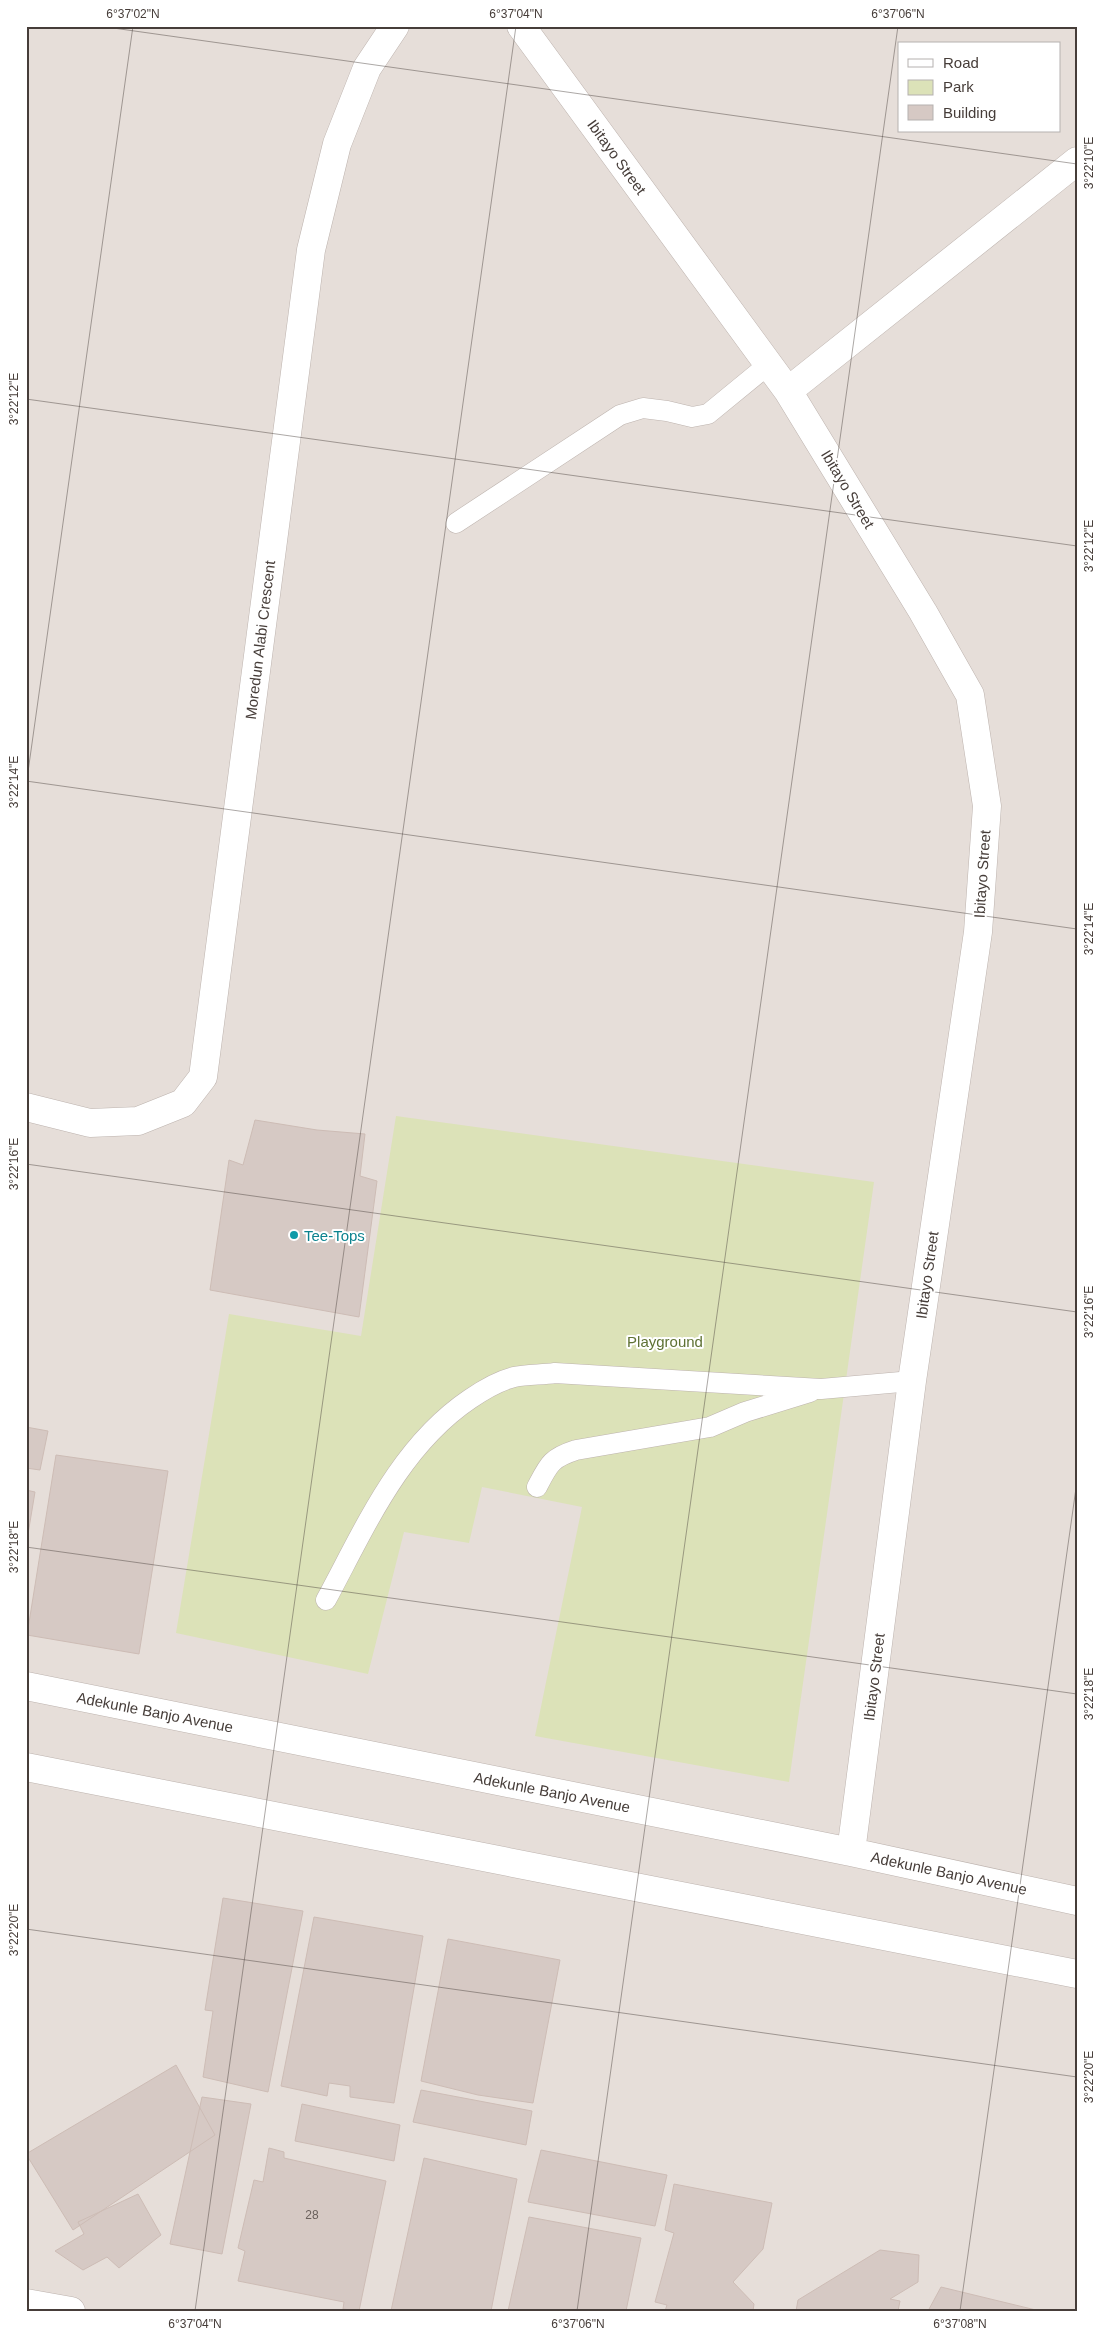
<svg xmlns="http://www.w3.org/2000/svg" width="1103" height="2337" font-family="Arial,sans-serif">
	<rect width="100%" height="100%" fill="#f3eeea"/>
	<path fill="#e6ded9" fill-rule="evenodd" d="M26,26H1077V2311H26ZM899,44H1059V131H899Z"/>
	<path fill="#dce2b8" d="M396,1116L874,1182L789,1782L535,1736L582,1507L482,1487L469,1543L404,1532L368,1674L176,1633L229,1314L361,1336Z"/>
	<path fill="#d6c9c4" stroke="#cdbcb5" d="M255,1120L317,1130L365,1134L360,1176L377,1181L359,1317L210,1290L229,1160L243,1165Z
		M26,1427L48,1431L40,1470L26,1468Z
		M56,1455L168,1471L139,1654L27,1635Z
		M26,1490L35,1492L26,1546Z
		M223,1898L303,1911L268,2092L203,2077L213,2011L205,2010Z
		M314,1917L423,1936L394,2103L350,2097V2086L329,2083L327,2096L281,2086Z
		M448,1939L560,1960L533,2103L478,2095L421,2081Z
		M176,2065L215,2135L73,2230L26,2154Z
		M421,2090L532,2111L526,2145L413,2122Z
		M202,2097L251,2104L222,2254L170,2244Z
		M302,2104L400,2125L394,2161L295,2141Z
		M269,2148L284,2152V2158L386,2181L359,2311L343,2309L344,2302L238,2281L245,2251L238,2248L254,2180L263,2182Z
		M541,2150L667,2175L655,2226L528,2202Z
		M424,2158L517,2179L491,2311H391Z
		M674,2184L772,2203L763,2249L733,2282L754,2304L753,2311H665L667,2305L655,2302L674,2233L665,2230Z
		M138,2194L161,2235L119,2268L107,2257L83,2270L55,2251L84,2234L78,2222Z
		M529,2217L641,2238L626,2311H508Z
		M880,2250L919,2255L918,2282L890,2299L900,2301L898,2311H796L798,2300Z
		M941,2287L1040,2311H928Z"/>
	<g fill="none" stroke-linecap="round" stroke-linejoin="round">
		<g stroke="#bdb3ae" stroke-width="21">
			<path id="lane" d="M456,523L620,415L643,408L667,411L692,417L708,414L769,364
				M537,1487C549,1464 551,1458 576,1450L710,1427L745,1412L810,1392
				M326,1600C365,1528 399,1447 470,1399C483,1390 498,1381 514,1377C527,1374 542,1375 555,1373L821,1389L912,1381"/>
		</g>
		<g stroke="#bdb3ae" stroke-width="29">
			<path id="street" d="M521,26L788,391L923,612L970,695L987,806L978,932L912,1381L851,1852
				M788,391L1077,161
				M26,1107L90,1123L138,1121L183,1103L203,1077L311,250L337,144L367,68L395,26
				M26,1686L851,1852L1077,1901
				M26,1767L1077,1974
				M26,2303L71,2311"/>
		</g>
		<use href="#lane" stroke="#fff" stroke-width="20"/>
		<use href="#street" stroke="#fff" stroke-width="28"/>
	</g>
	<path fill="none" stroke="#463d39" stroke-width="1" stroke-opacity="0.45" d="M99,26L1077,164M26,399L1077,546M26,781L1077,929M26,786L133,26M26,1164L1077,1312M26,1547L1077,1694M26,1929L1077,2077M195,2311L516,26M577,2311L898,26M960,2311L1077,1481"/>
	<circle fill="#0f9aa8" stroke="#fff" stroke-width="2" cx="294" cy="1235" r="5"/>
	<g text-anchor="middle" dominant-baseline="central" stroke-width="4" stroke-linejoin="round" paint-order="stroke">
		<g font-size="12" fill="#6a605c">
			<text x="312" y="2215">28</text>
		</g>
		<g font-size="15" fill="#463d39" stroke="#fff">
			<text transform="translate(617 157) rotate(54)">Ibitayo Street</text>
			<text transform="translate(848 489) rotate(59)">Ibitayo Street</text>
			<text transform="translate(260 640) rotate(-83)">Moredun Alabi Crescent</text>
			<text transform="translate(982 874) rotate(-86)">Ibitayo Street</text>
			<text transform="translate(927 1275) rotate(-82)">Ibitayo Street</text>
			<text transform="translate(874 1677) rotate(-83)">Ibitayo Street</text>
			<text transform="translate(155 1712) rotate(11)">Adekunle Banjo Avenue</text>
			<text transform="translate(552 1792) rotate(11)">Adekunle Banjo Avenue</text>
			<text transform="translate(949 1873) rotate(12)">Adekunle Banjo Avenue</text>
		</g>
		<g font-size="15" fill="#0d838f" stroke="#fff" text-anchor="start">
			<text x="304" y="1235">Tee-Tops</text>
		</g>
		<g font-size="15" fill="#5e7133" stroke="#fff">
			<text x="665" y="1341">Playground</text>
		</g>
	</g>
	<rect width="1103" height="2337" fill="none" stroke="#ffffff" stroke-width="55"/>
	<rect x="898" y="42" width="162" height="90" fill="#ffffff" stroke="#b5b1b0"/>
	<rect x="908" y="59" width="25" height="8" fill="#ffffff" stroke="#b5b1b0"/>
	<text x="943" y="68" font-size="15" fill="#463d39">Road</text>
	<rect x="908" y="80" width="25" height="15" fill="#dce2b8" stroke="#b5b1b0"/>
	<text x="943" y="92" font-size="15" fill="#463d39">Park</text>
	<rect x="908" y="105" width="25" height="15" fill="#d6c9c4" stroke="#b5b1b0"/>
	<text x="943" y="118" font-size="15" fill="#463d39">Building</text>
	<rect x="28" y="28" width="1048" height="2282" fill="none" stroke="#463d39" stroke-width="2"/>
	<g font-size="12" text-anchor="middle" fill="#463d39">
		<text x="133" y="18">6°37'02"N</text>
		<text x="516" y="18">6°37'04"N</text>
		<text x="898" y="18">6°37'06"N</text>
		<text transform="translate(1089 163) rotate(-90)" y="4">3°22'10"E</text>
		<text transform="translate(14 399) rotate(-90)" y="4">3°22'12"E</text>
		<text transform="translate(1089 546) rotate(-90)" y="4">3°22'12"E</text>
		<text transform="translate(14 782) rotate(-90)" y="4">3°22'14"E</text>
		<text transform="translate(1089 929) rotate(-90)" y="4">3°22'14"E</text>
		<text transform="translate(14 1164) rotate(-90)" y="4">3°22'16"E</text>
		<text transform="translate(1089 1312) rotate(-90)" y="4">3°22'16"E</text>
		<text transform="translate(14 1547) rotate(-90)" y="4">3°22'18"E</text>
		<text transform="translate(1089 1694) rotate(-90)" y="4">3°22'18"E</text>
		<text transform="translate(14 1930) rotate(-90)" y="4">3°22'20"E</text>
		<text transform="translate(1089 2077) rotate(-90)" y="4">3°22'20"E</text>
		<text x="195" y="2328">6°37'04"N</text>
		<text x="578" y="2328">6°37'06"N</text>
		<text x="960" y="2328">6°37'08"N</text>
	</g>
</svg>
